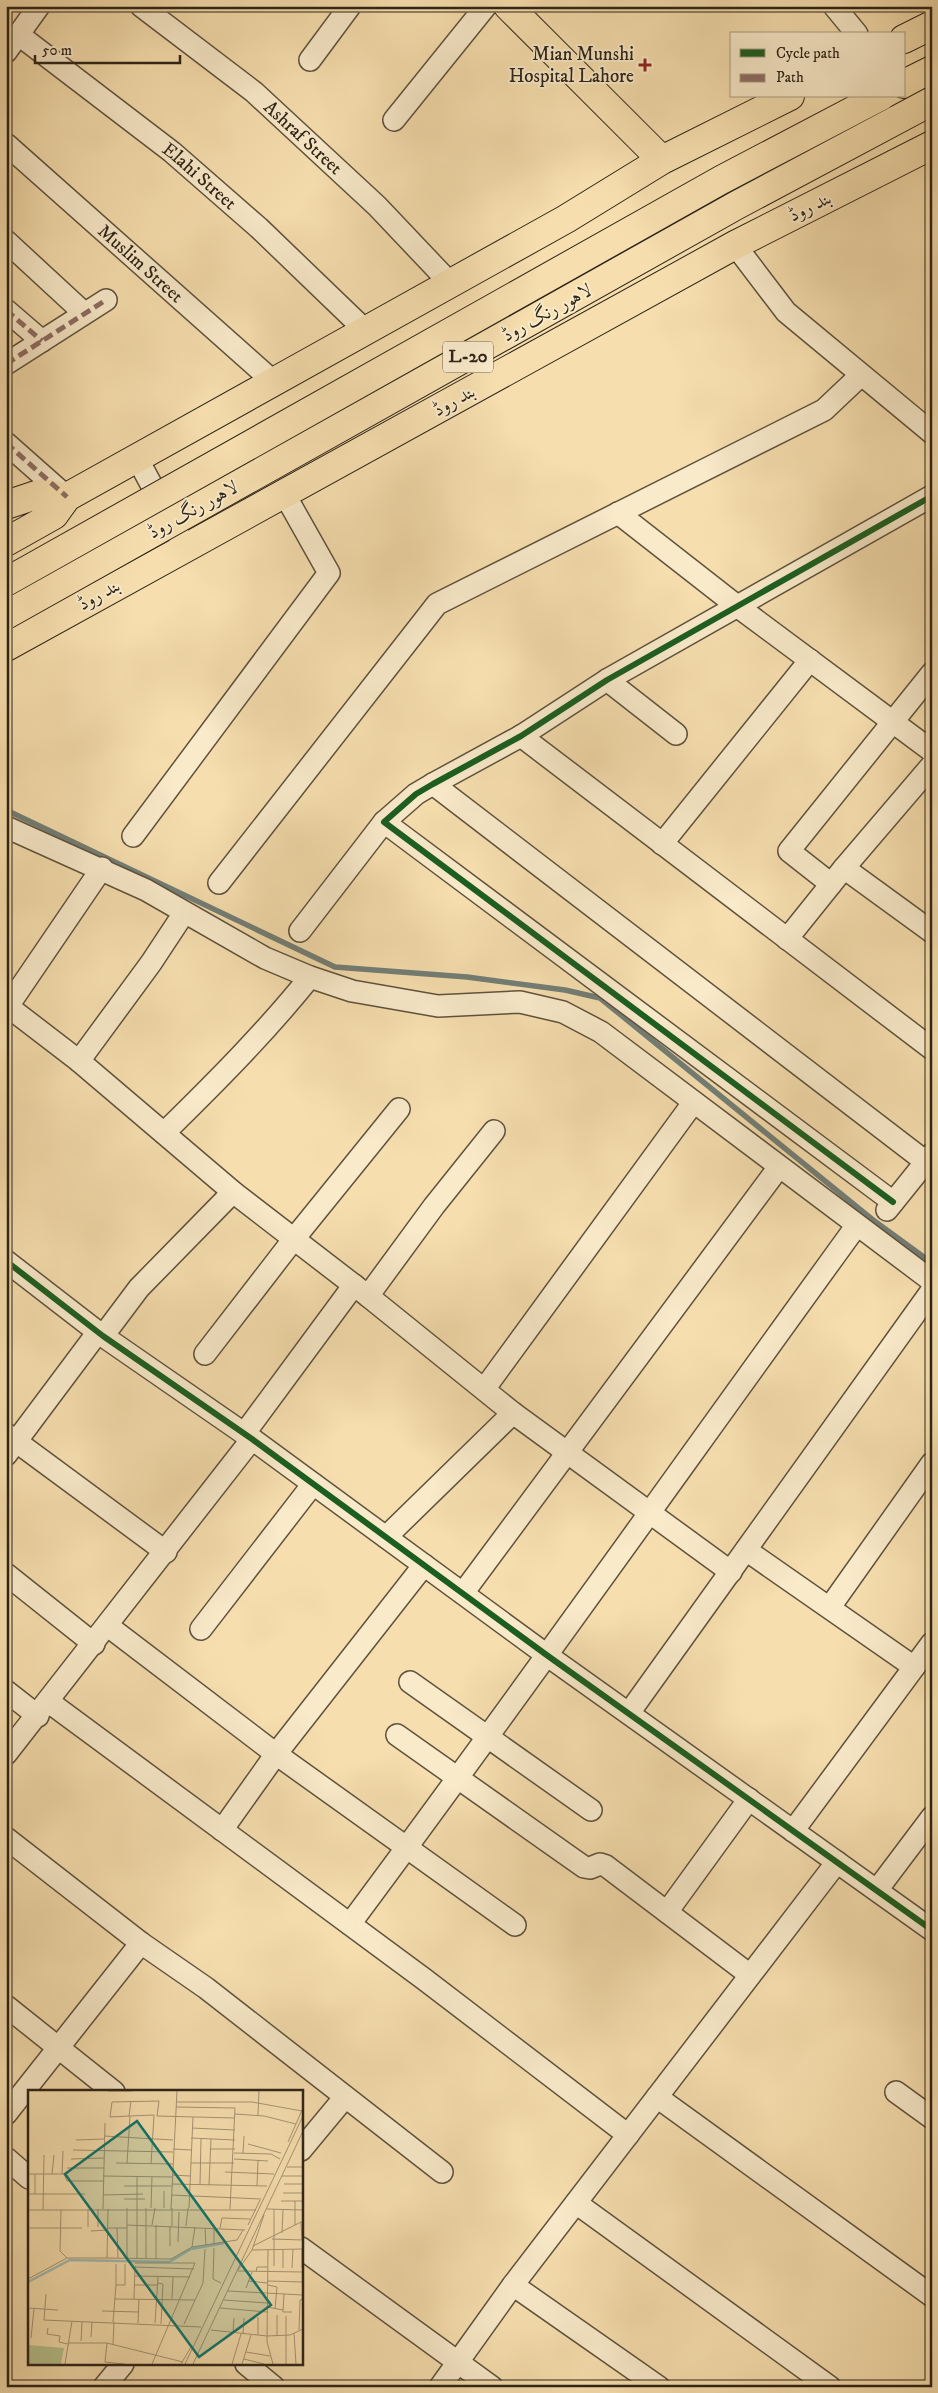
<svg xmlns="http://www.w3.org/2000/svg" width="938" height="2393" font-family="'IM FELL DW Pica',Amiri,serif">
	<rect width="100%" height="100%" fill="#f6deae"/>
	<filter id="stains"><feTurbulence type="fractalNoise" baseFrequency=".004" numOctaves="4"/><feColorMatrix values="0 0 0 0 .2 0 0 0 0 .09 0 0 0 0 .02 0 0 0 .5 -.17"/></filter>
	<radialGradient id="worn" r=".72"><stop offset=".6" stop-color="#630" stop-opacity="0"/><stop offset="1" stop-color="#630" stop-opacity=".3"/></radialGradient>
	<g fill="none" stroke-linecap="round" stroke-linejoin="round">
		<path stroke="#727e76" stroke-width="5.5" d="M6,810L335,967L467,977L565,990L600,998L873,1220L932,1263"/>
		<g stroke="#5f523e" stroke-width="24">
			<g id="minor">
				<path id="s1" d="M141,6L254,92L377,206L450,283"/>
				<path d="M834,6L857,34"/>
				<path id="s2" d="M19,35L172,152L259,228L366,331"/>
				<path d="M6,52L39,6"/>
				<path d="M310,60L350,6"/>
				<path d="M394,120L486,6"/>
				<path id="s3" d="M6,144L275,383"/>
				<path d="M6,241L84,313"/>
				<path d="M735,245L786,312L932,433"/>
				<path d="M6,310L42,341"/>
				<path d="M6,364L106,300"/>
				<path d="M6,443L67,497"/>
				<path d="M137,458L179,536"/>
				<path d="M618,513L737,606L932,751"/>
				<path d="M607,680L676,734"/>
				<path d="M521,736L932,1049"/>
				<path d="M433,784L926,1162"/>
				<path d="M6,827L146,890L265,958L310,977L352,991L438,1006L520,1002L563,1012L601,1032L932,1281"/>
				<path d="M133,836L329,573L285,495"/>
				<path d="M662,844L810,660"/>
				<path d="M844,868L932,932"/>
				<path d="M219,883L437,604L824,410L861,375"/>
				<path d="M831,884L789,851L932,673"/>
				<path d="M300,931L384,822"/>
				<path d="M787,939L844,868L932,765"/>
				<path d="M6,1005L79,1061L233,1192L368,1296L513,1413L731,1572"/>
				<path d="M8,1006L102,868"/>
				<path d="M79,1061L151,963L184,913"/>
				<path d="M164,1133C215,1083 265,1033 310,977"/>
				<path d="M893,1202L384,822L416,794L433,784L521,736L607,680L932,496"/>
				<path d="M887,1210L932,1154"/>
				<path d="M6,1261L103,1336L252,1439L548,1656L932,1930"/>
				<path d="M368,1296L434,1206L494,1131"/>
				<path d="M103,1336L139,1288L233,1192"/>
				<path d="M205,1354L293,1240L399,1109"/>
				<path d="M485,1388L693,1103"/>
				<path d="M6,1434L166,1552"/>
				<path d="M244,1434L354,1285"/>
				<path d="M6,1455L98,1332"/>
				<path d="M386,1537L513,1413"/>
				<path d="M746,1550L914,1667"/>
				<path d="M6,1574L94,1644"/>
				<path d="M463,1593L779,1167"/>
				<path d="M830,1607L932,1463"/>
				<path d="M108,1626L276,1754L515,1925"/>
				<path d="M201,1629L313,1484"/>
				<path d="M410,1682L591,1810"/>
				<path d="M6,1691L38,1716"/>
				<path d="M49,1702L424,1979L628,2135"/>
				<path d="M629,1713L932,1290"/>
				<path d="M397,1735L584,1867L590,1868L600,1864L606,1866L750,1975"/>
				<path d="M6,1754L252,1439"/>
				<path d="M222,1830L276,1754L424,1565"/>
				<path d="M793,1831L932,1643"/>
				<path d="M6,1838L141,1943L206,1988L442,2172"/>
				<path d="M877,1890L932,1817"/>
				<path d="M667,1912L749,1799"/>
				<path d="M350,1924C522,1693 688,1458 857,1225"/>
				<path d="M6,2006L114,2092"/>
				<path d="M896,2092L932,2118"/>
				<path d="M657,2097L932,2296"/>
				<path d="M6,2114L141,1943"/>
				<path d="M301,2150L345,2097"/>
				<path d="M6,2158L29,2178"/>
				<path d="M576,2203L830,2387"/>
				<path d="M301,2248L492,2387"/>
				<path d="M513,2285L659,2387"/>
				<path d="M246,2364L274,2387"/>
				<path d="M104,2387L123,2364"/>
				<path d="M440,2387L513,2285L837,1862"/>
			</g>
		</g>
		<g stroke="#2d2418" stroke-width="30">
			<path id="major" d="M508,6L662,160
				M904,39L932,25
				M6,505L42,493L67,497
				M6,542L54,515L67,497L566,219L662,160L790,96
				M6,647L735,245L932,145"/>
		</g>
		<g stroke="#2d2418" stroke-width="30">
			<path id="highway" d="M904,84L932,70"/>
		</g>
		<use href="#minor" stroke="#f9eaca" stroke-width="21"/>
		<use href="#major" stroke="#f6deae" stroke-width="28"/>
		<use href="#highway" stroke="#f6deae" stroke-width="28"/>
		<g stroke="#2d2418" stroke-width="30" stroke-linecap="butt">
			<path id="highway-bridge" d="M6,582L721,180L881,96
				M6,615L737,205L932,101"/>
		</g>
		<use href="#highway-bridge" stroke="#f6deae" stroke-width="28"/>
		<path stroke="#8d6e63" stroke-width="5" stroke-dasharray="10 5" stroke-linecap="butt" d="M6,310L42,341
			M6,364L106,300
			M6,443L67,497"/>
		<g stroke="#f9eaca" stroke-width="9">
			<path id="cycleway" d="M893,1202L384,822L416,794L433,784L521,736L607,680L932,496
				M6,1261L103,1336L252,1439L548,1656L932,1930"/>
		</g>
		<use href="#cycleway" stroke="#1b5e20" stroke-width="6"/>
	</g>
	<path fill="#8f2418" stroke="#f9eaca" stroke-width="2" d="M642.5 57.5h5v5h5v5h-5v5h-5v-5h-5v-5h5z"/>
	<g text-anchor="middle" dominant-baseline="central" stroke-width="4" stroke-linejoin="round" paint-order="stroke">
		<rect fill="#f9eaca" stroke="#6a5f4d" stroke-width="1" x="443" y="341.5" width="50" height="31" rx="4"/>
		<g font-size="18" font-weight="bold" fill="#2d2418">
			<text x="468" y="357">L-20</text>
		</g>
		<g font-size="19" fill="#2d2418" stroke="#f9eaca" text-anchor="end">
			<text x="634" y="54">Mian Munshi<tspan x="634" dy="22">Hospital Lahore</tspan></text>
		</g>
		<g font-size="19" fill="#2d2418" stroke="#f9eaca">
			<text stroke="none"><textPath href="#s1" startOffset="209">Ashraf Street</textPath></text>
			<text stroke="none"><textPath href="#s2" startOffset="229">Elahi Street</textPath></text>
			<text transform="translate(810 207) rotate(-27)">بند روڈ</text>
			<text stroke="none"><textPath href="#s3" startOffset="180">Muslim Street</textPath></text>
			<text transform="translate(547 313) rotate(-29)">لاہور رنگ روڈ</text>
			<text transform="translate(454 401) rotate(-29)">بند روڈ</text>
			<text transform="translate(193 510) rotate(-29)">لاہور رنگ روڈ</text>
			<text transform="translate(99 595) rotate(-29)">بند روڈ</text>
		</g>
	</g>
	<g transform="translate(28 2090)">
		<rect width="275" height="275" fill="#f6deae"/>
		<path d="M0,255L36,258L33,274H0Z" fill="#b7c28e"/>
		<path fill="none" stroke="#a0bab4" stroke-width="2.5" d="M0,192L42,170L141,172L163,159L196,153"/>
		<path fill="none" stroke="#a69472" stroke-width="1" d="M80,1H104M149,12H224L274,21M148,17L207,18L202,119M207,24L236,26L268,34M230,25L231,1M101,26L103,11M102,26L126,25L123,74M164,38L207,40M76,46L145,50M163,48L207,50M48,50L76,49M260,52L275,18M220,54L253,63M145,59L163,60M182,59H207M45,60L145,62M206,63L243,64L252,69M215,63L216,46M43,69L76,68M206,69L240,71M88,73L145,74M99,73L102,26L82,27L84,12L131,11L129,26L207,28M163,73H206M259,77H275M39,78H76M197,82L246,84M0,84H36L39,91H75M24,84L26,65M34,84L35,61M144,85L162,86M75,86L144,87M254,86H275M109,87V169M144,94L239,96M256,94H275M172,95L173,49M181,95L183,49M96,96H144M229,96L230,70M255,103H275M0,104H57M7,104V84M75,105L115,104M143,105L233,109M96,109H117M253,111H275M99,118V169M123,118L124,87M136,118V101M161,118L165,27M75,119L77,33M80,119L79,168L143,169L164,157L209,150L215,140M143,119L149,1M239,119L275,120M246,119V176M0,120H228M15,120L16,65M33,120L32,161L39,168M273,132L274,150M99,135L217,140M124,135L127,118M220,135L232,110M267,135V111M144,136V118M158,136L160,118M60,137V119M70,137V119M0,138H54M80,138H99M89,138L90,168M177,138L178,155M186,138V154M192,138L194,128L222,129M63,141L79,140M254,143L255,120M244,149L275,150M150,152L151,122M142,156V136M225,156L275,131M164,157L167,137M186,158L185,189L193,193M240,159L239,252L245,274M274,159V178M224,160L275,159M118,169V118M128,169V135M107,173H167L124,274M107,177L166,179M255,178V159M264,178L265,159M210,180L224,160L236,125M210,181L275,182M228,182L229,177H239M107,186L162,187M0,189L39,168H79M220,191L239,193M239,191L275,192M130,193L135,194L133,234M88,195V174M106,195H130M240,195L249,197L247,219M218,198L224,182M200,201L275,205M18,204L16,230L173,237M256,204L255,222H264M87,209L167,210M106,209L107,176M144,209L145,187M196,210L239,213M239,217L255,220M0,218L30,220M192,218L239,222M74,221L110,222M230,227V245M85,232L88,195H97V174M110,233L111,209M127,233L130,187M156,234L175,193L177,159M20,238L19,244L32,246L31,252L40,254M183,240L239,246L262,245L275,239M271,240L272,210L275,209M205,243L206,228M266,243L268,274M215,244L216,228M249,246V225M63,247L64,232M3,248L6,219M53,251L54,232M41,253H79L155,272M79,253L77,272L96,274M85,255L86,232M218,262L242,266M216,269L236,274M37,274L44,231M153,274L163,257M157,274L275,26M165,274L275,41M204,274L213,244M214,274L223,245M258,274V226"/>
		<path fill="#0f766e" fill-opacity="0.15" stroke="#0f766e" stroke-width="2.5" d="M109,31L243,215L171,267L37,84Z"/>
		<rect width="275" height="275" fill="none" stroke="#2d2418" stroke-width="2.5"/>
	</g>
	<rect width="938" height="2393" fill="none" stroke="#f6deae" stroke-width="25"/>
	<rect x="8" y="8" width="923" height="2378" fill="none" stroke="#2d2418" stroke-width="2.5"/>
	<rect x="12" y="12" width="913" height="2368" fill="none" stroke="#2d2418"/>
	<rect x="730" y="32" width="175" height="65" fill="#f9eaca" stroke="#a79b83"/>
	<rect x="740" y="49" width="25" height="8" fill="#1b5e20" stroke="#a79b83"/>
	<text x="776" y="58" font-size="15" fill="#2d2418">Cycle path</text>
	<rect x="740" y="74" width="25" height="8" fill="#8d6e63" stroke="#a79b83"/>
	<text x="776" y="82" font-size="15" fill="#2d2418">Path</text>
	<path d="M35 55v8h145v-8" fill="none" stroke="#2d2418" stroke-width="2.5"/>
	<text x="42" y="55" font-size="15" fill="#2d2418" stroke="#f9eaca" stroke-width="4" paint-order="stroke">50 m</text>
	<rect width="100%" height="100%" filter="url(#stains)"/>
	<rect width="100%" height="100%" fill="url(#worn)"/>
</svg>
